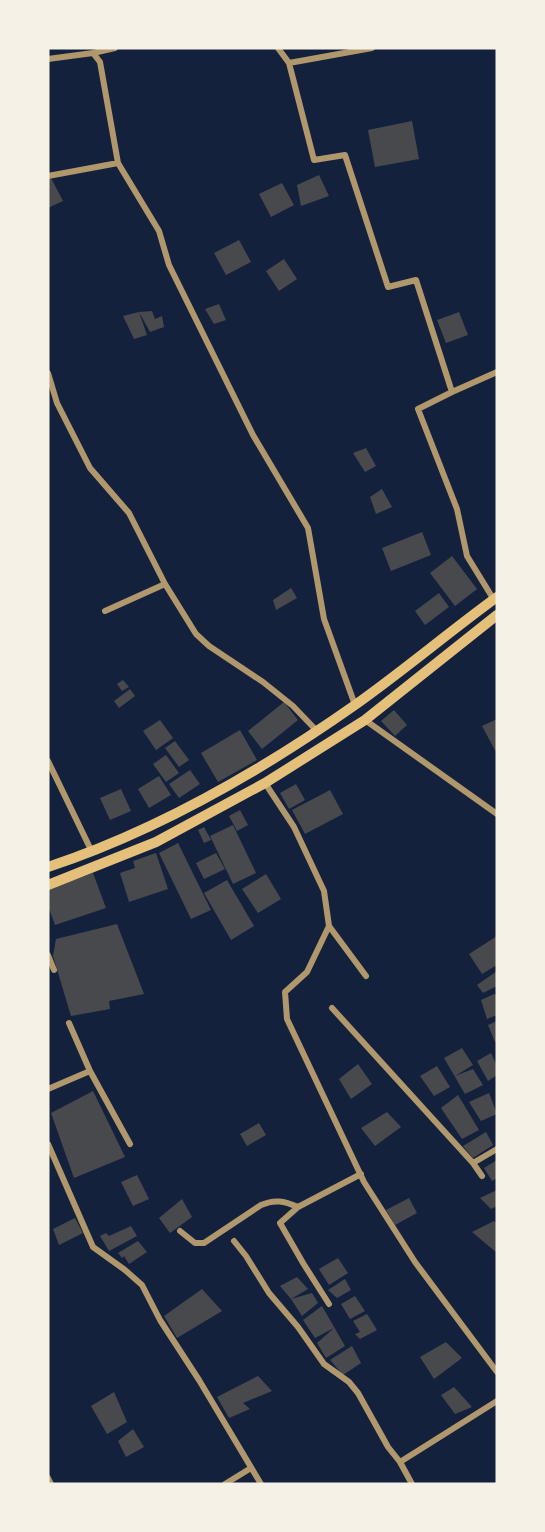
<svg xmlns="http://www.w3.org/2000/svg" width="545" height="1532" font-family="'Archivo Narrow',sans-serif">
	<rect width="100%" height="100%" fill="#14213d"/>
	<path fill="#48494c" d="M412,121L419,159L375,167L368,130Z
		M319,175L329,196L301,206L297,185Z
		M51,178L63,201L48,208V179Z
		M282,183L294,205L271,217L259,194Z
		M239,240L251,262L226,275L214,253Z
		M284,259L297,279L279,291L266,271Z
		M219,304L226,320L214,324L205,309Z
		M152,311L155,319L162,316L164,327L150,332L139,312Z
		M139,312L147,335L134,339L123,316Z
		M459,312L468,335L446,343L437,320Z
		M366,448L376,466L365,472L353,453Z
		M382,489L392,507L376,514L370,497Z
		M422,532L431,555L391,571L382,548Z
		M452,556L477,589L455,606L430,573Z
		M291,588L297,598L276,610L273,600Z
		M439,593L449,607L425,625L415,611Z
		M123,680L129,687L122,691L117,684Z
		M130,689L135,696L119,708L114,701Z
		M284,702L298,720L262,749L248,731Z
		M394,710L407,725L395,736L381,721Z
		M497,719V754L482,726Z
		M160,720L173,738L156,750L143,731Z
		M240,730L257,760L218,782L201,753Z
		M175,741L189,760L179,767L165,748Z
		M166,755L179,773L166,782L153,764Z
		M190,770L200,784L179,798L169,784Z
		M159,776L171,795L149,808L138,789Z
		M296,784L305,800L289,809L280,793Z
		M121,789L131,811L110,820L100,798Z
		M330,790L343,814L305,834L292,810Z
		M240,810L248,825L237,831L229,816Z
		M233,825L256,873L233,884L210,836Z
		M204,827L211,840L204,843L198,830Z
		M178,843L211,910L191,919L159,853Z
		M156,853L168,889L129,902L120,873L135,868L133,861Z
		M216,853L225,869L204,879L196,863Z
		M93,873L106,908L55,925L48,906V889Z
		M266,874L281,899L258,913L242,889Z
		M227,880L254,926L231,940L204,893Z
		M117,924L144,994L109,1001L110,1009L71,1016L53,956L56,939Z
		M497,936V965L482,974L469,954Z
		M497,971V986L483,993L477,985Z
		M494,994L497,995V1015L487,1019L481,1000Z
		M497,1021V1041L495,1042L488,1025Z
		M462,1048L473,1065L455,1076L473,1069L483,1085L465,1094L444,1058Z
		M491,1053L497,1066V1075L488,1081L477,1061Z
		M358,1064L372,1084L351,1099L339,1079Z
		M437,1066L450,1087L434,1096L420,1076Z
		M93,1091L125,1157L74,1178L51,1113Z
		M489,1093L497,1114L481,1121L469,1102Z
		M458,1095L479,1130L462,1139L441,1108Z
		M387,1112L401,1127L375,1146L361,1128Z
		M259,1123L266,1135L247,1146L240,1134Z
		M486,1132L493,1145L473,1158L463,1146Z
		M497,1160V1178L492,1181L484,1168Z
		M137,1175L149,1199L133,1206L121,1182Z
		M497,1190V1206L491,1209L480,1198Z
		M409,1198L417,1213L395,1225L386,1210Z
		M182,1199L192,1217L170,1233L159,1218Z
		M75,1218L83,1233L59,1245L53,1229Z
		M494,1221L497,1224V1253L472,1232Z
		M131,1226L137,1236L109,1251L100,1236L106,1233L109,1236Z
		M138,1241L147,1252L129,1264L124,1256L122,1258L118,1253Z
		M338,1258L348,1273L329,1285L319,1269Z
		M297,1277L308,1289L291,1299L280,1286Z
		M345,1279L351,1290L337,1298L328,1290Z
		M202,1289L222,1311L177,1338L164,1316Z
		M312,1293L318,1303L302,1316L291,1299Z
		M355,1296L365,1311L350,1319L341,1304Z
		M322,1306L345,1346L326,1358L317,1343L334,1328L315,1338L303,1320Z
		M367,1314L377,1330L360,1339L355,1334L360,1332L353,1321Z
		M446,1342L462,1358L434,1379L420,1357Z
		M352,1346L361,1363L343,1375L330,1360Z
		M258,1376L272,1391L243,1403L250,1409L229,1418L217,1397Z
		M454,1387L472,1407L455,1414L441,1395Z
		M114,1392L127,1422L107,1434L91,1406Z
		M133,1429L144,1447L126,1457L118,1441Z"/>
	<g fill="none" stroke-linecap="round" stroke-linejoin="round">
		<path stroke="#b1986c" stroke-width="6" d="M278,48L289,63L372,48
			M93,53L115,48
			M48,59L93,53L100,62L118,163L159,231L169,265L253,435L308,528L324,619L355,705
			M289,63L314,160L345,155L388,287L416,280L452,392L497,372
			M48,176L118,163
			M48,373L57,403L90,468L129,513L165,584L196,634L209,646L263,682L293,706L316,730
			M452,392L418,409L457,509L467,556L494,600
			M105,611L165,584
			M365,720L497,814
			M48,761L92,852
			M265,783L294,827L324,891L329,926L307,972L285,992L287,1019L364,1182L415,1262L497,1372
			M329,926L366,976
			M48,955L54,970
			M332,1008L473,1163L482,1176
			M69,1023L90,1071L130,1144
			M48,1089L90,1071
			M48,1144L93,1247L125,1270L142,1285L160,1320L199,1380L261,1484
			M473,1163L497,1149
			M180,1231L195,1243H204L261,1205C275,1199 284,1201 298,1207
			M234,1241L246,1256L269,1293L298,1327L324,1364L349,1382L358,1393L388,1447L400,1462
			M329,1304L303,1263L280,1223L298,1207L361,1174
			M48,1478L51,1484
			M225,1484L251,1468
			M412,1484L400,1462L497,1401"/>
		<path stroke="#e5c07b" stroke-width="10" d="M48,867C157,831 261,771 355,705C403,671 449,632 497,597
			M48,885L156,842L265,783L365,720L497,615"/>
	</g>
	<rect width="545" height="1532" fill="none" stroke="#f6f1e7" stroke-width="99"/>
</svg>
